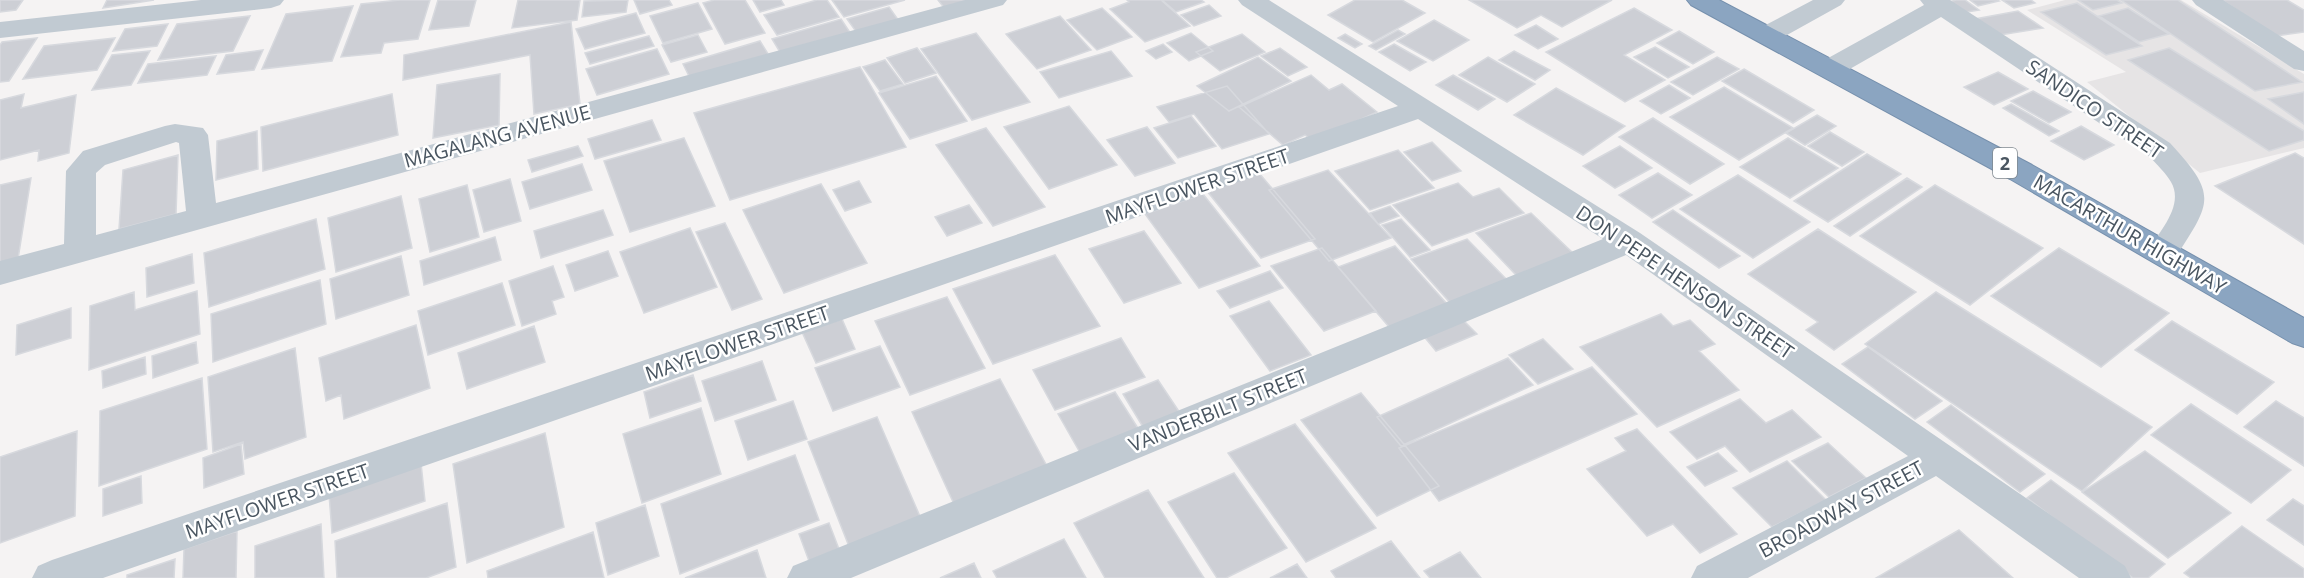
<svg xmlns="http://www.w3.org/2000/svg" width="2304" height="578" font-family="'Open Sans',sans-serif">
	<rect width="100%" height="100%" fill="#f5f3f3"/>
	<path fill="#e6e4e5" d="M2065,0H2181L2304,74V148L2200,173L2087,82L2126,72L2027,10Z"/>
	<path fill="#cdcfd5" stroke="#d7d9de" stroke-width="1.5" d="M0,0H23L16,10L0,12Z
		M107,0H154L103,8Z
		M400,0H430L418,39L384,43L381,53L341,57L361,4Z
		M438,0H476L469,26L429,30Z
		M518,0H580L577,20L512,28Z
		M628,0L626,12L582,17L584,1Z
		M634,0H669L672,5L640,14Z
		M714,0H745L765,33L725,44L703,3Z
		M753,0H781L784,5L760,12Z
		M817,0H827L839,17L777,35L764,15Z
		M832,0H905L844,17Z
		M938,0H977L945,9Z
		M1127,0H1161L1190,26L1145,42L1110,9L1129,2Z
		M1162,0H1201L1204,2L1176,12Z
		M1355,0H1402L1425,13L1373,42L1328,15Z
		M1469,0H1612L1562,27L1541,15L1517,28Z
		M1956,0H1965L1979,10L1961,13L1945,3Z
		M1970,0H1997L1999,1L1978,6Z
		M2002,0H2031L2035,3L2014,8Z
		M2078,0H2117L2122,3L2093,10Z
		M2121,0H2178L2302,82L2255,91Z
		M2222,0H2287L2304,10V32L2276,36Z
		M698,3L712,29L663,43L650,16Z
		M2077,3L2142,46L2106,55L2041,12Z
		M1209,5L1221,16L1194,26L1181,15Z
		M353,6L332,61L262,69L286,14Z
		M889,7L899,21L857,33L847,19Z
		M1102,8L1117,22L1132,37L1097,50L1067,20Z
		M1634,8L1672,30L1624,55L1665,80L1625,102L1546,52Z
		M2128,8L2169,34L2139,42L2099,16Z
		M2018,11L2043,28L2000,35L1975,19Z
		M636,13L645,33L585,49L576,29Z
		M250,16L233,51L158,60L177,24Z
		M1060,16L1091,50L1037,69L1006,34Z
		M841,19L853,37L783,57L772,39Z
		M1434,20L1469,40L1433,61L1397,41Z
		M571,22L580,104L534,114L530,55L403,80L404,55Z
		M168,24L157,46L113,51L125,29Z
		M1536,25L1558,39L1538,49L1515,35Z
		M1398,30L1405,34L1376,50L1369,46Z
		M1679,31L1714,52L1693,64L1657,43Z
		M976,33L1030,102L972,120L921,49Z
		M1191,33L1213,51L1189,61L1167,43Z
		M1242,34L1265,52L1220,71L1196,52Z
		M1345,34L1362,44L1355,48L1338,38Z
		M698,35L707,52L671,62L662,45Z
		M649,36L654,46L590,64L585,53Z
		M37,38L9,81L0,82V45L2,42Z
		M115,38L97,70L23,79L44,46Z
		M760,41L770,57L691,80L683,64Z
		M1163,44L1172,52L1156,59L1146,51Z
		M1394,44L1426,62L1410,71L1379,52Z
		M1655,47L1689,67L1668,78L1634,57Z
		M917,48L936,73L905,83L887,58Z
		M1280,48L1307,67L1288,76L1261,56Z
		M2169,48L2304,131V140L2269,151L2128,60Z
		M657,49L669,74L597,95L586,69Z
		M263,50L254,70L217,74L226,55Z
		M150,51L131,85L92,90L112,55Z
		M1111,51L1132,76L1059,98L1040,72Z
		M1514,51L1550,70L1535,80L1499,60Z
		M216,56L207,75L138,83L148,64Z
		M1258,57L1291,81L1229,111L1197,86Z
		M1488,57L1535,84L1507,102L1459,75Z
		M1717,57L1739,69L1693,95L1671,82Z
		M885,60L903,84L880,91L863,67Z
		M860,67L906,147L730,200L694,113Z
		M1744,69L1814,110L1793,123L1722,81Z
		M1998,72L2028,89L1994,105L1964,87Z
		M500,74L499,125L433,138L437,85Z
		M1311,75L1329,90L1342,84L1377,112L1313,141L1305,135L1283,145L1239,107Z
		M1453,75L1495,99L1478,110L1436,85Z
		M936,76L967,121L910,139L879,93Z
		M1669,85L1690,98L1661,114L1640,101Z
		M1227,86L1269,134L1222,149L1194,114L1169,122L1157,107Z
		M1724,87L1793,128L1739,160L1670,117Z
		M1556,88L1625,126L1583,155L1514,115Z
		M2033,91L2071,112L2049,123L2011,101Z
		M2304,92V124L2268,99Z
		M24,94L21,108L76,95L69,153L38,161L39,150L0,160V100Z
		M392,94L398,135L263,171L261,127Z
		M2011,104L2059,131L2049,136L2003,108Z
		M1069,106L1117,165L1049,189L1004,127Z
		M1817,115L1836,126L1805,145L1786,133Z
		M1191,116L1216,146L1178,158L1154,128Z
		M1653,118L1724,164L1690,184L1619,137Z
		M652,120L661,140L595,159L588,139Z
		M2081,126L2114,145L2084,160L2051,141Z
		M1147,127L1175,163L1135,176L1107,140Z
		M986,128L1045,207L993,226L936,145Z
		M257,131L258,169L216,180L217,141Z
		M1830,132L1864,152L1842,166L1808,146Z
		M684,138L715,206L630,232L604,161Z
		M1788,138L1838,168L1790,198L1740,167Z
		M1432,142L1461,171L1432,181L1404,152Z
		M578,146L583,156L532,172L528,160Z
		M1620,146L1652,168L1615,188L1583,166Z
		M1398,150L1434,188L1370,210L1335,171Z
		M2295,153L2304,158V244L2215,186Z
		M1867,154L1901,174L1828,222L1794,201Z
		M178,155L176,214L119,229L123,170Z
		M582,164L592,190L530,209L522,182Z
		M1328,170L1391,238L1329,261L1269,190Z
		M1259,173L1315,239L1261,258L1207,191Z
		M1658,173L1692,195L1652,218L1619,195Z
		M1738,175L1810,222L1753,258L1680,209Z
		M31,178L18,259L0,264V185Z
		M1907,178L1922,187L1850,236L1834,226Z
		M510,179L521,221L484,232L473,190Z
		M859,181L871,202L845,211L833,190Z
		M1458,183L1473,197L1499,188L1524,213L1432,246L1393,205Z
		M821,184L867,263L784,293L743,210Z
		M467,185L479,237L430,252L419,199Z
		M1935,185L2043,248L1970,305L1860,236Z
		M1203,194L1260,266L1199,288L1145,214Z
		M401,196L412,248L336,272L328,218Z
		M969,205L982,223L947,236L935,217Z
		M1390,206L1399,216L1378,224L1370,213Z
		M603,210L613,235L541,258L534,231Z
		M1673,210L1740,256L1719,268L1653,222Z
		M1531,213L1574,254L1517,276L1476,233Z
		M316,219L325,269L209,307L204,253Z
		M1401,219L1430,250L1410,257L1382,225Z
		M725,223L762,299L732,310L696,232Z
		M690,228L717,287L644,313L620,252Z
		M1818,229L1916,292L1834,350L1806,330L1818,322L1748,274Z
		M1144,231L1181,283L1124,303L1089,249Z
		M495,237L501,260L424,285L420,261Z
		M1467,239L1512,285L1454,307L1411,259Z
		M1395,246L1448,305L1390,328L1338,267Z
		M1322,248L1376,311L1324,331L1271,266Z
		M2059,248L2169,313L2101,367L1991,296Z
		M608,251L618,276L575,291L566,265Z
		M192,254L194,283L147,297L146,268Z
		M1055,255L1100,326L993,364L953,289Z
		M401,256L409,295L336,319L330,279Z
		M553,266L564,297L552,301L556,314L522,326L509,281Z
		M1270,271L1283,288L1230,308L1217,291Z
		M320,280L326,324L213,362L211,314Z
		M502,283L515,325L428,355L418,311Z
		M197,291L200,334L89,370L90,306L134,292L135,310Z
		M1936,292L2152,427L2082,491L1865,344Z
		M947,297L985,368L910,395L875,321Z
		M1269,301L1311,355L1270,371L1230,316Z
		M71,308V338L16,355L17,325Z
		M1661,314L1673,326L1690,320L1715,344L1699,351L1739,390L1657,427L1580,347Z
		M842,319L855,349L816,363L802,332Z
		M1462,319L1477,334L1436,351L1422,334Z
		M2172,321L2274,382L2237,414L2135,350Z
		M416,325L430,388L344,419L341,395L326,401L319,358Z
		M534,326L545,362L467,389L458,353Z
		M1121,338L1145,377L1055,410L1033,370Z
		M1543,339L1573,369L1538,384L1509,355Z
		M196,342L198,363L153,378L152,356Z
		M880,346L900,387L833,411L815,368Z
		M1868,347L1942,401L1915,419L1842,364Z
		M295,348L306,437L245,459L243,442L213,452L208,377Z
		M145,357L146,374L103,388L102,371Z
		M1508,358L1533,385L1401,446L1377,417Z
		M762,361L776,400L715,421L702,381Z
		M1592,367L1637,414L1439,501L1399,448Z
		M693,375L701,401L650,418L644,392Z
		M202,378L207,449L99,486L100,411Z
		M1000,379L1048,468L954,504L912,412Z
		M1158,380L1180,413L1143,427L1123,394Z
		M1115,392L1141,433L1082,456L1058,414Z
		M1361,393L1439,486L1377,516L1301,420Z
		M1740,399L1766,423L1792,410L1821,437L1750,472L1725,446L1697,459L1670,432Z
		M793,401L807,439L748,460L735,421Z
		M2276,401L2304,418V466L2244,427Z
		M2191,404L2291,470L2251,503L2151,435Z
		M1951,405L2045,474L2020,492L1927,422Z
		M701,408L721,474L642,503L623,434Z
		M877,417L922,521L850,549L808,442Z
		M1295,424L1376,528L1306,562L1228,453Z
		M1637,429L1737,534L1700,553L1673,524L1647,536L1587,469L1626,451L1615,438Z
		M77,431L75,516L0,543V457Z
		M545,433L564,527L467,563L453,464Z
		M1828,443L1866,478L1829,497L1792,461Z
		M241,444L244,474L204,488L203,458Z
		M2145,451L2231,513L2168,558L2082,492Z
		M1718,453L1737,471L1705,486L1687,467Z
		M795,455L819,520L680,574L661,504Z
		M1787,461L1826,500L1772,527L1733,488Z
		M421,463L425,501L332,533L329,494Z
		M1234,473L1287,548L1226,578H1217L1168,502Z
		M141,476L142,503L103,516V489Z
		M2051,480L2165,564L2148,578H2133L2027,498Z
		M1148,490L1204,578H1105L1074,523Z
		M2293,499L2304,506V545L2267,520Z
		M447,503L456,567L426,578H337L335,541Z
		M645,505L659,556L608,575L596,523Z
		M829,523L839,549L809,561L799,534Z
		M321,524L324,578H255V546Z
		M2242,526L2304,569V578H2191L2184,573Z
		M1959,530L2013,578H1876Z
		M237,531L236,578H183L184,549Z
		M593,532L604,578H488L487,571Z
		M1064,539L1086,578H997L993,571Z
		M1391,541L1420,578H1336L1331,571Z
		M757,550L766,578H685Z
		M1460,552L1481,578H1430L1424,571Z
		M175,559L174,578H127V575Z
		M974,563L981,578H940Z
		M1297,564L1307,578H1270Z"/>
	<g fill="none" stroke-linecap="round" stroke-linejoin="round">
		<g stroke="#7690ad" stroke-width="2">
			<path id="highway" d="M1687,0H1719L2032,165L2304,318V347L2292,343L2010,179L1691,5Z"/>
		</g>
		<path fill="#c1cad2" fill-rule="evenodd" d="M201,0H284L280,5L271,8L0,38V22Z
			M965,0H1007L1003,5L0,285V261L64,244L66,171L83,151L165,126L175,124L203,128L208,135L216,203ZM176,142L179,143L186,211L96,235V173L105,165Z
			M1238,0H1269L1640,233L2125,566L2131,578H2079L1936,476L1748,578H1691L1697,566L1908,456L1626,255L851,578H787L793,566L1603,239L1418,119L103,578H32L38,566L52,560L1398,106L1242,5Z
			M1813,0H1845L1841,5L1776,41L1767,43L1758,41L1754,35L1758,29Z
			M1920,0H1950L2170,143C2219,196 2211,202 2174,260L2163,263L2152,260L2147,252C2158,233 2185,206 2171,182C2166,173 2157,165 2150,157L1941,17L1841,74L1831,76L1821,74L1817,68L1821,62L1924,5Z
			M2192,0H2223L2304,51V71L2294,69L2196,5Z"/>
		<use href="#highway" fill="#8ba5c1" fill-rule="evenodd"/>
	</g>
	<g text-anchor="middle" dominant-baseline="central" stroke-width="5" stroke-linejoin="round" paint-order="stroke">
		<rect fill="#fff" stroke="#808990" stroke-width="1.5" x="1993" y="148" width="24" height="30" rx="4.5"/>
		<g font-size="18" font-weight="bold" fill="#4a5661">
			<text x="2005" y="163">2</text>
		</g>
		<g font-size="20" fill="#4a5661" stroke="#fff">
			<text transform="translate(2095 109) rotate(34)">SANDICO STREET</text>
			<text transform="translate(497 136) rotate(-15)">MAGALANG AVENUE</text>
			<text transform="translate(1197 186) rotate(-19)">MAYFLOWER STREET</text>
			<text transform="translate(2130 234) rotate(30)">MACARTHUR HIGHWAY</text>
			<text transform="translate(1685 282) rotate(34)">DON PEPE HENSON STREET</text>
			<text transform="translate(737 343) rotate(-19)">MAYFLOWER STREET</text>
			<text transform="translate(1218 410) rotate(-22)">VANDERBILT STREET</text>
			<text transform="translate(277 501) rotate(-19)">MAYFLOWER STREET</text>
			<text transform="translate(1841 509) rotate(-28)">BROADWAY STREET</text>
		</g>
	</g>
</svg>
